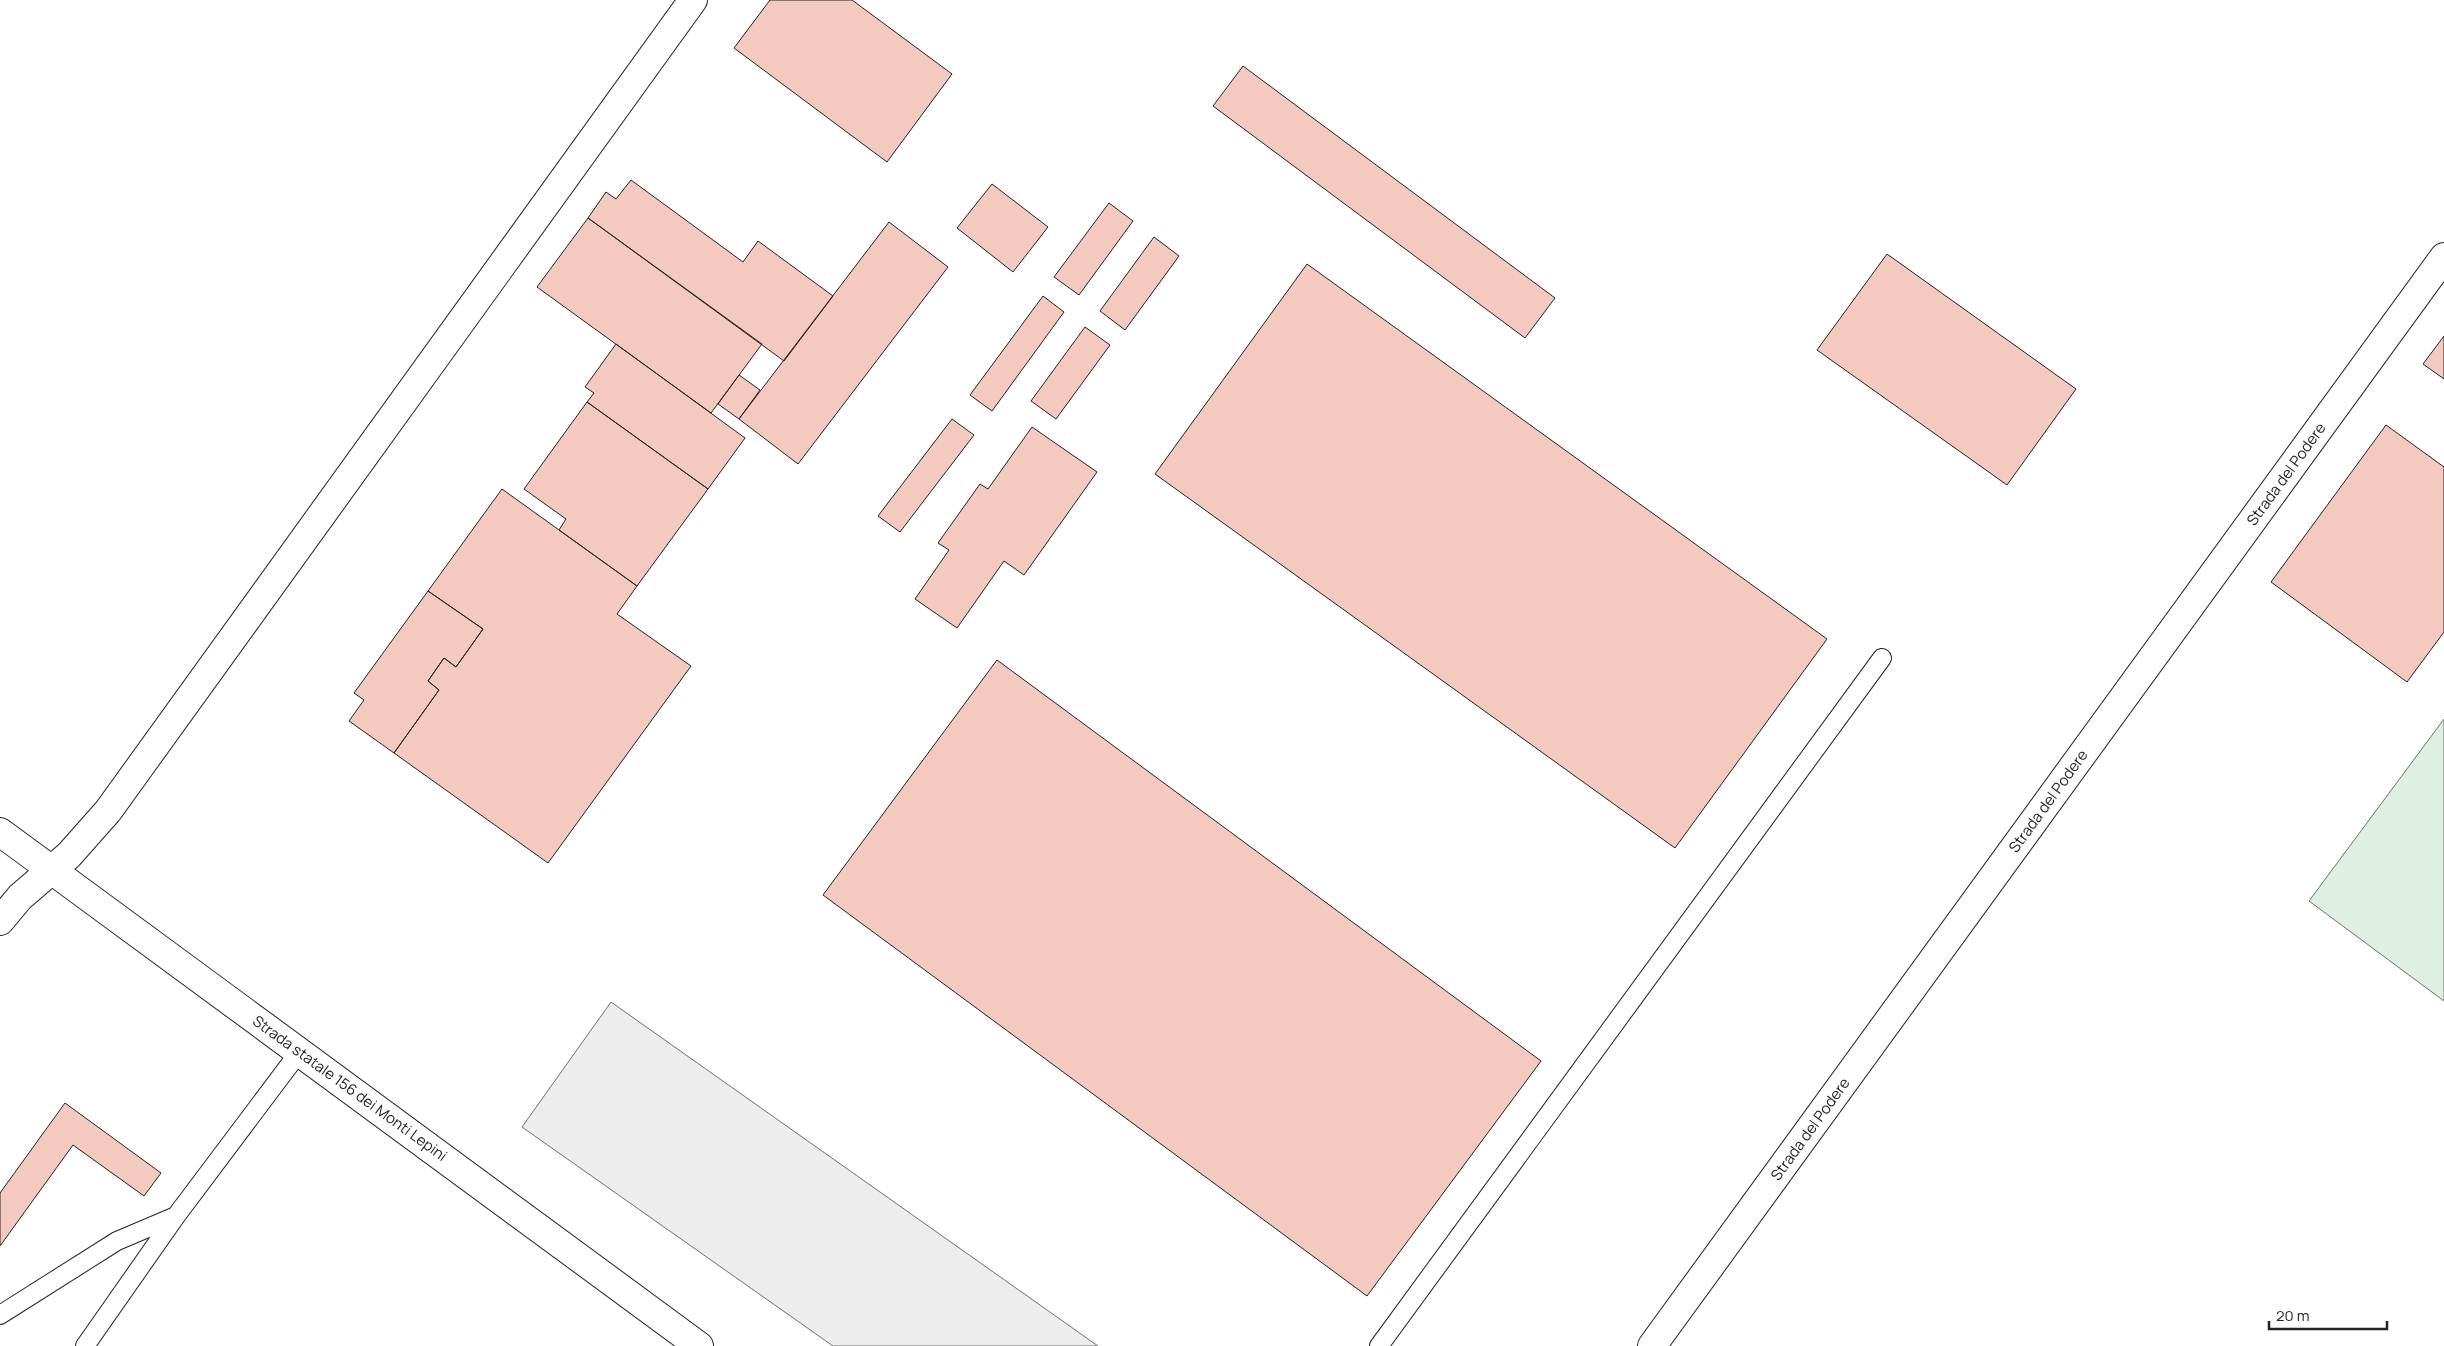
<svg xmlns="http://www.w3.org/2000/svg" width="2444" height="1346" font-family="Manrope,sans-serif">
	<rect width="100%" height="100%" fill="#fff"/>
	<path fill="#e0efe3" stroke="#6f6f6f" d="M2444,719V1001L2309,901Z"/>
	<path fill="#ededed" stroke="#6f6f6f" d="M611,1002L1098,1346H833L522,1127Z"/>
	<path fill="#f3c9c0" stroke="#222" d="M770,0H852L952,74L887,162L734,48Z
		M1243,66L1555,298L1525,338L1213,106Z
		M631,180L743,262L758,241L833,296L784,361L588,218L606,192L616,199Z
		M992,184L1048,227L1013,272L957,228Z
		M1109,203L1133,221L1079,295L1054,277Z
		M588,218L762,344L711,413L537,287Z
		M889,222L948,267L798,464L739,419Z
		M1154,237L1179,256L1125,330L1100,311Z
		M1887,254L2076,389L2007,485L1817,350Z
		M1307,264L1827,639L1675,848L1155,474Z
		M1043,296L1064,312L992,411L970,395Z
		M1085,327L1110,345L1056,419L1031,401Z
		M2444,336V379L2423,364Z
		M616,344L745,438L708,489L587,402L594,393L585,387Z
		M739,375L760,390L739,419L718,404Z
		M587,402L708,489L637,586L559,530L566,519L524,489Z
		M952,419L974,435L900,532L878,516Z
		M2386,425L2444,467V632L2407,682L2271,582Z
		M1032,427L1097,472L1024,575L1004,561L957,628L915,599L949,550L938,543L980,484L988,489Z
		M502,489L637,586L617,614L691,666L548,863L394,753L439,690L428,681L444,658L456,667L483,629L428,591Z
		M428,591L483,629L456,667L444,658L428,681L439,690L394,753L349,721L364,700L354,693Z
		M997,660L1541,1061L1367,1296L823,895Z
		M65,1103L161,1173L144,1196L73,1145L0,1246V1193Z"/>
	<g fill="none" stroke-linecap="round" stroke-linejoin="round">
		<g stroke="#222" stroke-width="20">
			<path id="service" d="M0,1315L117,1241L176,1216
				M85,1346L176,1216L300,1051
				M1379,1346L1882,658"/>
		</g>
		<g stroke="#222" stroke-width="30">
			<path id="minor" d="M0,921L20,897L69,855L108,811L693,0
				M1652,1346L2444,257"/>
		</g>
		<g stroke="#222" stroke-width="30">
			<path id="secondary" d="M0,832L699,1346"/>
		</g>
		<use href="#service" stroke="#fff" stroke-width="18"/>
		<use href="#minor" stroke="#fff" stroke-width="28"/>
		<use href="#secondary" stroke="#fff" stroke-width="28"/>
	</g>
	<g text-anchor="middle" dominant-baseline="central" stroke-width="4" stroke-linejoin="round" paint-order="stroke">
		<g font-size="15" fill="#222" stroke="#fff">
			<text transform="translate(2286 474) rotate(-54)">Strada del Podere</text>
			<text transform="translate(2048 801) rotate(-54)">Strada del Podere</text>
			<text transform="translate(350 1088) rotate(36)">Strada statale 156 dei Monti Lepini</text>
			<text transform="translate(1810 1129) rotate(-54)">Strada del Podere</text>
		</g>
	</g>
	<path d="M2269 1321v8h118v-8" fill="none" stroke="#222222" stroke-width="2.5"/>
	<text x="2276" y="1321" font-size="15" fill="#222222" stroke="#ffffff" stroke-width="4" paint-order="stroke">20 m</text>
</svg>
